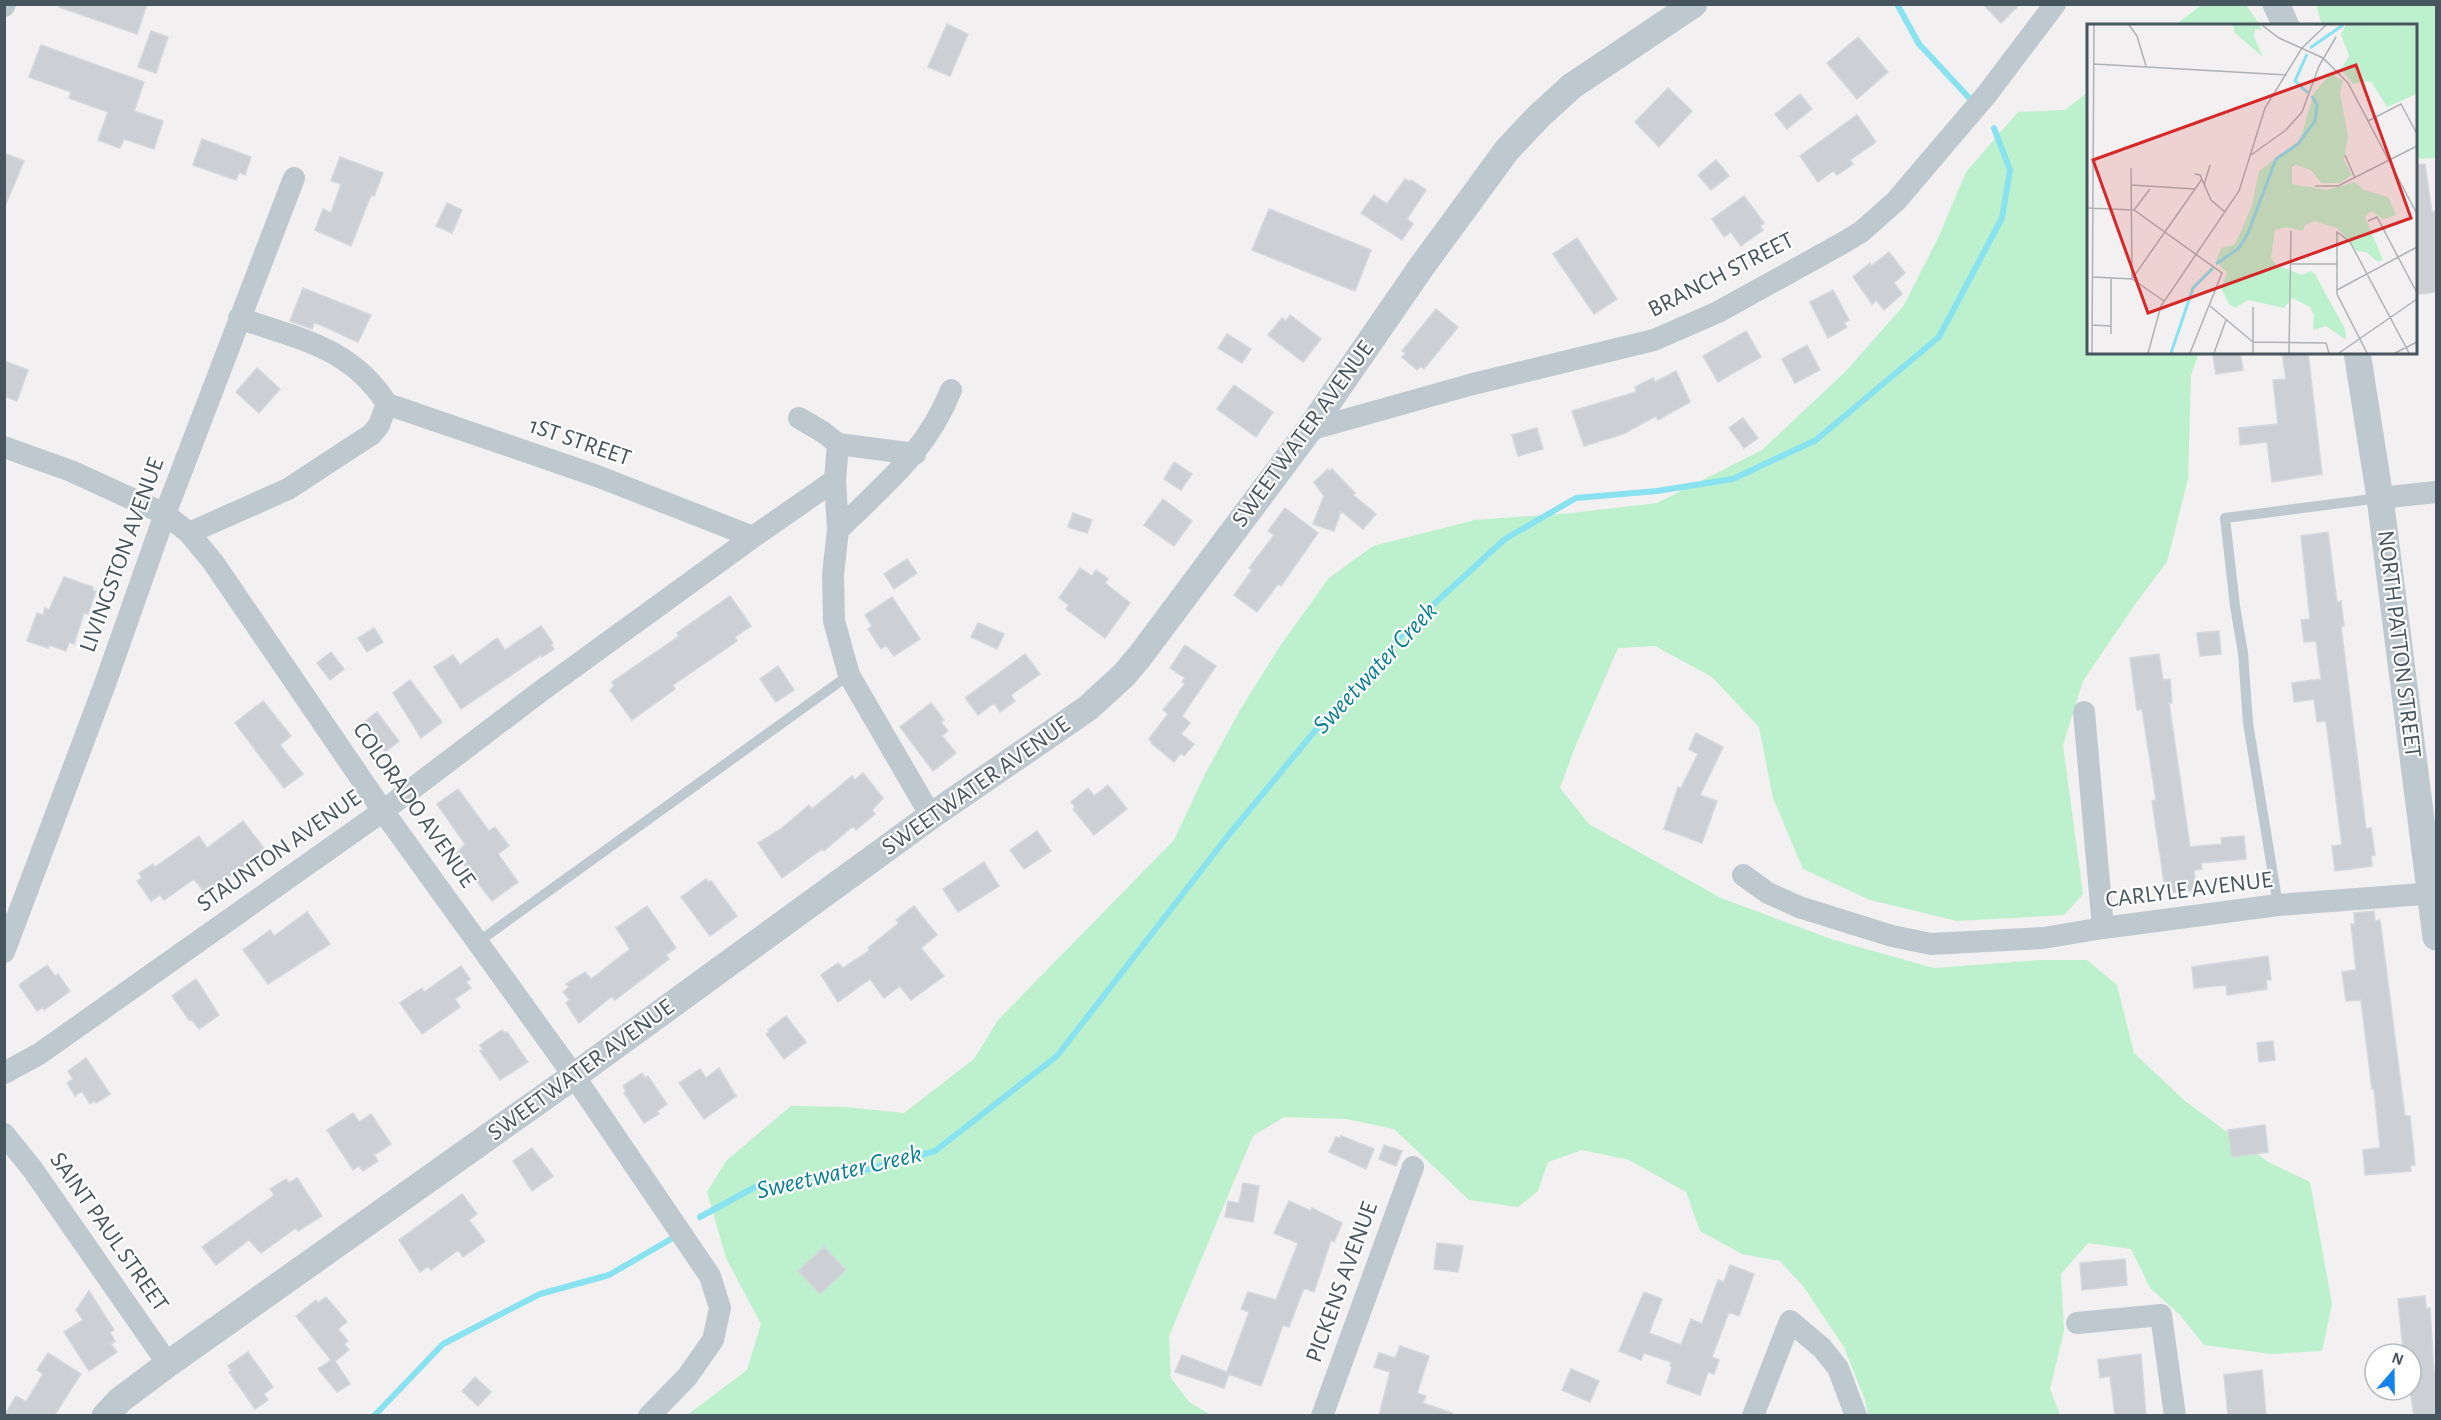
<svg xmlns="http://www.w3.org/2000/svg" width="2441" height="1420" font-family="'Alegreya Sans',sans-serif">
	<rect width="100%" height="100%" fill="#f2f0f0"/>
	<path fill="#bdf1cd" d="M2203,4L2246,5L2260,25H2175Z
		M2316,5H2436V158L2416,159V26L2322,25Z
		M2088,92V352L2199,353L2191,375L2188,479L2167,562L2136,603L2083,681L2063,745L2083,894L2064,915L1957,921L1870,900L1803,869L1773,798L1759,727L1712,677L1655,646L1618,648L1575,747L1560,788L1589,824L1721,898L1834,940L1934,968L2042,960H2087L2117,985L2134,1053L2185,1101L2268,1162L2310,1182L2332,1304L2322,1351L2271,1354L2204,1345L2180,1315L2150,1288L2131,1249L2088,1243L2061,1274L2064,1331L2050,1389L2060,1415H1868L1865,1400L1844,1347L1803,1286L1780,1261L1742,1254L1700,1231L1686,1192L1629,1160L1582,1150L1548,1162L1538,1191L1518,1207L1469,1200L1394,1129L1346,1119L1284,1117L1253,1136L1169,1336L1171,1378L1189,1402L1211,1415L686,1416L747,1370L761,1324L726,1258L707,1192L726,1161L791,1106L845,1107L904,1113L974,1059L998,1020L1174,840L1205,774L1240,710L1280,646L1329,578L1373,546L1475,520L1572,513L1657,503L1762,450L1846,371L1904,305L1939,236L1966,172L2018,112L2065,110Z"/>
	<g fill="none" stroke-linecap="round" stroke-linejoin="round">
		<path stroke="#89e2ef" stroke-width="6" d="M1897,4L1919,44L1974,103
			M700,1217L755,1187L828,1180L935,1151L1057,1056L1227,837L1334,708L1411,625L1505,539L1576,498L1657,491L1733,479L1816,440L1939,337L2002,218L2010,170L1994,128
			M374,1416L443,1344L540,1294L609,1275L671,1239"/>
	</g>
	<path fill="#ccd0d5" stroke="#d4d7dc" stroke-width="1.5" d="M60,4H147L137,34L59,7Z
		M1983,4H2020L2001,23Z
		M947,24L968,34L950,76L928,67Z
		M151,31L168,37L156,73L138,67Z
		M1858,37L1888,72L1857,99L1827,63Z
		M41,45L144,82L134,111L163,121L154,149L124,139L120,148L98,140L108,112L69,98L71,92L29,77Z
		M1668,88L1692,111L1659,147L1635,122Z
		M1800,94L1812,109L1787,129L1775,114Z
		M1857,115L1876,142L1850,160L1853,164L1837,175L1833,171L1818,182L1800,156Z
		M202,139L251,157L245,175L239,172L236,180L193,165Z
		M4,153L24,161L5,206H4Z
		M340,157L383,173L374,196L371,195L351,246L315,230L323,209L331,213L341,184L331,181Z
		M1716,160L1729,176L1711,190L1698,175Z
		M2425,164L2432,212L2435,211L2436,220V292L2418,294L2415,293V165Z
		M1405,179L1410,182L1411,180L1426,190L1407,219L1413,224L1402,240L1361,213L1374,195L1387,204Z
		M1744,196L1764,223L1760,226L1763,230L1741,246L1731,232L1724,237L1712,219Z
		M447,203L462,210L452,233L436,226Z
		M1269,209L1371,250L1355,291L1252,250Z
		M1577,238L1617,299L1594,314L1553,254Z
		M1889,252L1905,273L1894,283L1902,294L1884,310L1876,300L1872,304L1853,277L1870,263L1871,266Z
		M303,288L371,315L358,342L314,322L312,329L290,321Z
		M1833,290L1849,320L1844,323L1847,327L1828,338L1810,302Z
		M1436,309L1458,327L1424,369L1421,366L1417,370L1402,357L1406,353L1402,351Z
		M1290,315L1321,339L1303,362L1268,335L1282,318L1286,321Z
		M1746,331L1761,357L1718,382L1703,356Z
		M1227,334L1251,349L1242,363L1218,348Z
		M1807,345L1820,370L1795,383L1782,359Z
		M2240,352L2243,370L2216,374L2213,356Z
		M2282,352H2308L2322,474L2272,482L2267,442L2240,445L2239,428L2278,424L2273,380L2286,379Z
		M4,361L28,370L17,401L4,396Z
		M257,368L280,389L259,413L236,392Z
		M1676,371L1690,402L1658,420L1656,416L1623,434L1584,446L1572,411L1636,392L1635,387L1653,378L1655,382Z
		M1234,385L1273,412L1256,437L1217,409Z
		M1743,418L1758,438L1744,448L1729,428Z
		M1537,428L1543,449L1518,456L1512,435Z
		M1174,462L1192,474L1181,490L1164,479Z
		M1328,469L1330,471L1332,469L1355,493L1353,495L1376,514L1363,529L1341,511L1334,531L1313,524L1324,496L1314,482Z
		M1163,499L1192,521L1174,546L1144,525Z
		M1285,508L1318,533L1281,586L1278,584L1257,612L1234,595L1252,570L1249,568L1274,535L1268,531Z
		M1073,513L1092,520L1087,533L1068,527Z
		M2328,532L2337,602L2341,601L2344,626H2341L2366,829L2371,828L2375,855L2371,856L2372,866L2335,871L2332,846L2342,845L2326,721L2317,722L2314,699L2294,702L2292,683L2321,679L2316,641L2304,642L2301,620L2310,619L2301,536Z
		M907,559L917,573L894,589L884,574Z
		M1080,568L1092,576L1096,570L1108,579L1105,583L1130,603L1105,638L1066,609L1069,605L1059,598Z
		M64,577L93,587L92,590L96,591L88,614L84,613L74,644L69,642L66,651L49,645L48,648L27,641L37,613L43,615L45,608L49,610Z
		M730,596L751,626L735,637L737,641L673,685L675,689L632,720L610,690L614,686L612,682L679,636L677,633Z
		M892,597L920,639L894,656L886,645L881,649L868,629L872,626L865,615Z
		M978,623L1004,634L997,649L971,637Z
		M541,626L553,643L551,645L554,649L542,657L541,655L461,709L434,667L453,655L460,665L497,638L505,650Z
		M374,628L383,642L367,652L358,638Z
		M2219,631L2221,654L2200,656L2197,633Z
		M1185,645L1216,666L1182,716L1190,723L1181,734L1194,744L1184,756L1181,753L1174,762L1151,743L1152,742L1149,739L1168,714L1163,710L1185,684L1182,682L1185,678L1170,668Z
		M331,652L344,669L330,680L317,663Z
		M1025,654L1040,674L1011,695L1015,701L1000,712L994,703L978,715L965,698Z
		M2159,654L2163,680L2170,679L2172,703H2169L2190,847L2222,844L2221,838L2244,836L2246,859L2201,863L2202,869L2194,870L2196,890L2170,893L2169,882H2164L2152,801L2156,800L2142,709L2137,710L2130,658Z
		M778,666L794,690L776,702L760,679Z
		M410,680L442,722L421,738L393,693Z
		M263,701L291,736L280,745L303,774L284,788L235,723Z
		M931,703L944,720L941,722L948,731L942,736L956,753L933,771L900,727Z
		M377,712L399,741L385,752L363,723Z
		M1696,733L1723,747L1700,795L1717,801L1702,843L1664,829L1678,787L1681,788L1698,754L1689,749Z
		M863,773L883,798L872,810L875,814L856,830L853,826L824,851L822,849L782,878L758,843L781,829L809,805L812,809L852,776L855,780Z
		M1108,785L1127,809L1094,835L1073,809L1075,807L1071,802L1088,788L1094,796Z
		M458,789L489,831L495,827L509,846L498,854L518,882L492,901L456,854L465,844L437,804Z
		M243,821L266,851L205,893L194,879L164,900L160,895L151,901L137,881L142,878L139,873L153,864L155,867L199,836L207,848Z
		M1037,831L1051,851L1024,869L1010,850Z
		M984,862L999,886L958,912L943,889Z
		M706,879L708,882L711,881L737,916L710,936L681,897Z
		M647,906L676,948L666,955L669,959L615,1000L612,996L579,1023L566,1003L570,1000L563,992L569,987L566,984L585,972L591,979L630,949L616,928Z
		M914,906L937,935L921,948L944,976L911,1000L900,986L884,998L870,979L838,1002L821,975L838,963L843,968L869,951V947L899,923L896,920Z
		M2374,911L2375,921L2380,920L2405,1116H2410L2415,1165H2410L2411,1171L2365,1175L2363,1150L2380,1148L2374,1089H2372L2361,1000L2346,1001L2342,972L2356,970L2351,924H2355L2354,913Z
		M307,912L330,944L268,984L243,950L270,930L274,936Z
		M2268,956L2271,980H2266L2267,989L2227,995L2226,985L2194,988L2192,967Z
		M47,965L55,976L58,974L70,991L44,1010L43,1007L37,1011L19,985Z
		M461,966L470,979L466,982L471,988L455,999L460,1007L422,1034L400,1003L422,988L424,992Z
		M196,979L219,1015L199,1029L191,1019L189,1020L172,996Z
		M786,1016L806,1042L784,1059L766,1034L769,1032L768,1030Z
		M502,1030L505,1033L507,1032L528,1062L500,1080L480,1051L483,1050L480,1045Z
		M2273,1041L2275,1060L2259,1062L2257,1043Z
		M86,1058L110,1094L96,1103L94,1101L90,1104L82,1091L75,1096L67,1083L73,1079L68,1071Z
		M719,1068L736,1096L704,1119L679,1083L700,1069L706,1078Z
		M642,1073L645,1078L648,1076L667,1104L657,1111L659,1114L644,1123L624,1093L626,1091L623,1086Z
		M353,1113L359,1122L371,1114L391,1144L374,1155L378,1161L363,1171L359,1166L353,1170L327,1130Z
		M2265,1125L2268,1152L2232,1157L2228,1130Z
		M1341,1136L1374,1149L1366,1169L1329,1152L1336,1137L1340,1138Z
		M1384,1145L1402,1151L1396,1166L1379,1159Z
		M532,1148L553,1176L532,1191L513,1161Z
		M297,1178L322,1216L298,1231L296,1228L261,1253L249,1240L216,1265L202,1247L272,1197L274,1194L270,1189L286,1179L289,1183Z
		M1243,1183L1259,1186L1253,1222L1225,1217L1228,1201L1239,1203Z
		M462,1194L477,1214L469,1220L485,1241L463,1257L458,1250L431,1270L428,1266L420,1272L399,1240Z
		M1289,1201L1311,1211L1312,1208L1342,1223L1334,1242L1331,1240L1314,1292L1304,1288L1289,1327L1283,1325L1261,1386L1229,1374L1224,1388L1175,1372L1182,1355L1227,1372L1249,1312L1241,1309L1248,1292L1276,1300L1298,1243L1274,1233Z
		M1437,1243L1463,1246L1458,1272L1434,1269Z
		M824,1247L846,1270L820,1294L798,1271Z
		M2125,1259L2127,1285L2082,1290L2080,1263Z
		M1730,1265L1754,1274L1739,1316L1729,1312L1712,1357L1719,1360L1714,1374L1708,1372L1700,1395L1667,1383L1672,1367L1670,1366L1671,1362L1644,1353L1641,1360L1619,1351L1644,1292L1662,1299L1649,1333L1681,1345L1691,1319L1702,1324L1718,1280L1724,1282Z
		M89,1291L114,1330L110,1332L115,1341L111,1344L117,1352L89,1371L64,1332L83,1320L76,1310Z
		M2425,1296L2426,1309L2430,1308L2434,1372H2436V1416H2414L2410,1390L2411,1349L2403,1350L2398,1299Z
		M326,1297L347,1322L338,1329L348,1341L344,1344L349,1350L335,1361L350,1384L337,1392L318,1369L331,1360L296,1316L316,1300L318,1303Z
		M1400,1346L1429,1356L1417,1393L1426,1396L1423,1403L1452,1413V1416H1379L1390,1372L1374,1367L1379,1353L1395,1358Z
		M248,1352L273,1387L264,1394L268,1400L255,1409L229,1372L232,1371L228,1366Z
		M48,1353L81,1374L54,1416H4L16,1396L26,1402L43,1374L37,1370Z
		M2141,1354L2146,1416H2115L2110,1376L2100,1378L2098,1360Z
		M1571,1369L1599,1381L1590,1402L1562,1390Z
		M2262,1370L2266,1416H2228L2224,1375Z
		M475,1377L491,1392L478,1406L462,1391Z"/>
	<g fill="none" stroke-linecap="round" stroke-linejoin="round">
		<path stroke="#bdc9cf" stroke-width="10" d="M2278,905L2248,723L2243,653L2235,606L2225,518L2380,498
			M478,942L849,675"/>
		<path stroke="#bdc9cf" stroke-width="22" d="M4,6L5,4
			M239,318C299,339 351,347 387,404
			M387,404L597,476L753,537
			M799,418L823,432L838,444L835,480L838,530L833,574L834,621L849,675L931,816
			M1309,430L1473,384L1654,340L1718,312L1841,244L1861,232L1896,201L1987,94L2055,4
			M838,444L915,454
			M4,447L71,471L165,514L189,533L213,562L383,811L574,1076L710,1276L720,1308L713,1340L687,1377L649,1416
			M2380,498L2436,492
			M838,530C884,485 927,451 951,390
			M189,533L288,489L372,434L379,425L387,404
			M2084,712L2103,928
			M1743,875L1768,893L1799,907L1892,936L1931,944L2043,938L2103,928L2278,905L2436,893
			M4,952L105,684L165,514L294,178
			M4,1073L39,1054L383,811L541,691L753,537L835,480
			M4,1134L33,1170L168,1364
			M2077,1323L2161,1315L2175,1416
			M1322,1416L1413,1167
			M1753,1416L1790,1321L1822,1348L1838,1368L1856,1416"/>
		<path stroke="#bdc9cf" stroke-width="27" d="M2276,4L2286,26
			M2357,352L2380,498L2436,937
			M105,1416L120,1400L168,1364L574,1076L931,816L1088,708L1124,675L1140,656L1309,430L1422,266L1507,150L1539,116L1572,86L1694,4"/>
	</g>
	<g text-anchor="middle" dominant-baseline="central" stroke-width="4.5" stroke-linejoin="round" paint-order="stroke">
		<g font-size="24" fill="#47555e" stroke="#fff">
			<text transform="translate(1721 275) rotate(-27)">BRANCH STREET</text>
			<text transform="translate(1303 434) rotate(-54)">SWEETWATER AVENUE</text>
			<text transform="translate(580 442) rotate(19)">1ST STREET</text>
			<text transform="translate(122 555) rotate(-70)">LIVINGSTON AVENUE</text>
			<text transform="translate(2399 644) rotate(83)">NORTH PATTON STREET</text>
			<text transform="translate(976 786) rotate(-35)">SWEETWATER AVENUE</text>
			<text transform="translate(414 805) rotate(55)">COLORADO AVENUE</text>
			<text transform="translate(279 851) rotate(-35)">STAUNTON AVENUE</text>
			<text transform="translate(2189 890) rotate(-7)">CARLYLE AVENUE</text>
			<text transform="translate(581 1070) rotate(-36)">SWEETWATER AVENUE</text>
			<text transform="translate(109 1232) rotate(55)">SAINT PAUL STREET</text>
			<text transform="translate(1342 1282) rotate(-70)">PICKENS AVENUE</text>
		</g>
		<g font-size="26" font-style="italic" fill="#097f91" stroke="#fff">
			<text transform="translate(1375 668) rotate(-47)">Sweetwater Creek</text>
			<text transform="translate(839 1172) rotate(-13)">Sweetwater Creek</text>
		</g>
	</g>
	<g transform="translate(2087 24)">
		<rect width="330" height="330" fill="#f2f0f0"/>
		<path d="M146,1H172L175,6L168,5L167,13L176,33L148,9ZM259,1L330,2V70L300,83L284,57L266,60L254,45L262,32L254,10ZM244,49L256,57L253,69L261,112L257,136L265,151L253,159H234L224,146L209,141L205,143V160L240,166L268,158L277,166L301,173L309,191L296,195L284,187L278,193L296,236L291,238L279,228L270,227L250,204L227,197L218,201L216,207L200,203L188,206L184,234L189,241L215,251L224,247L228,250L258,305L259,316L239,302L226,306L227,291L223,283L205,274L197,284L161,276L148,284L142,280L134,264L140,249L129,237L134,224L147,221L152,212L165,181L172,147L213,116L227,69Z" fill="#bdf1cd"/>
		<path fill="none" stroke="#89e2ef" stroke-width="3" d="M223,24L256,1M220,30L208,57L221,69M129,240L152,224L161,209L189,135L211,120L228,97L230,81L225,72M84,329L106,264L126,244"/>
		<path fill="none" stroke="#aeb2b6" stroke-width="1.5" d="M42,1L50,12L59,42M175,1L192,14L236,34L261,59L330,190M7,40L200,51M281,97L314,80L330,110M164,131L199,106L215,88L232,42L249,13M258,131L268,154M44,144L45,255M108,150L113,151L124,176L138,188M44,161L108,165M117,161L123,141M228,162H251L330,122M0,184L47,186L135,249L103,329M47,186L63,165M281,197L290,193L330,269M204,240H250M6,253L45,255L77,277M45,255L115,155M250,266L330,223M123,282L166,318L239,319L242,329M5,301L24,302M24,310V253M5,329L7,1M61,329L74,282L152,167L178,84L215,24L239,1M127,329L139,296M166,329V283M202,329L204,207M252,329L330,275M280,329L250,270V208L263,218L322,329M308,329L330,318"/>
		<path fill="#d62828" fill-opacity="0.15" stroke="#d62828" stroke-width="3" d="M269,41L324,194L61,289L6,136Z"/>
		<rect width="330" height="330" fill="none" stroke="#47555e" stroke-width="3"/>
	</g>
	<rect width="2441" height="1420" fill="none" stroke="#47555e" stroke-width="12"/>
	<g transform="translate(2393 1372) rotate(20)"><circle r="28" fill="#ffffff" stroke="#b5bbbf" stroke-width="1.5"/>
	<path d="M0-4.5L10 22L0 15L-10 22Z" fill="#1382ea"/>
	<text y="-9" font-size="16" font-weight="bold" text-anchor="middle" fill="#47555e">N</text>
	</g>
</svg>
